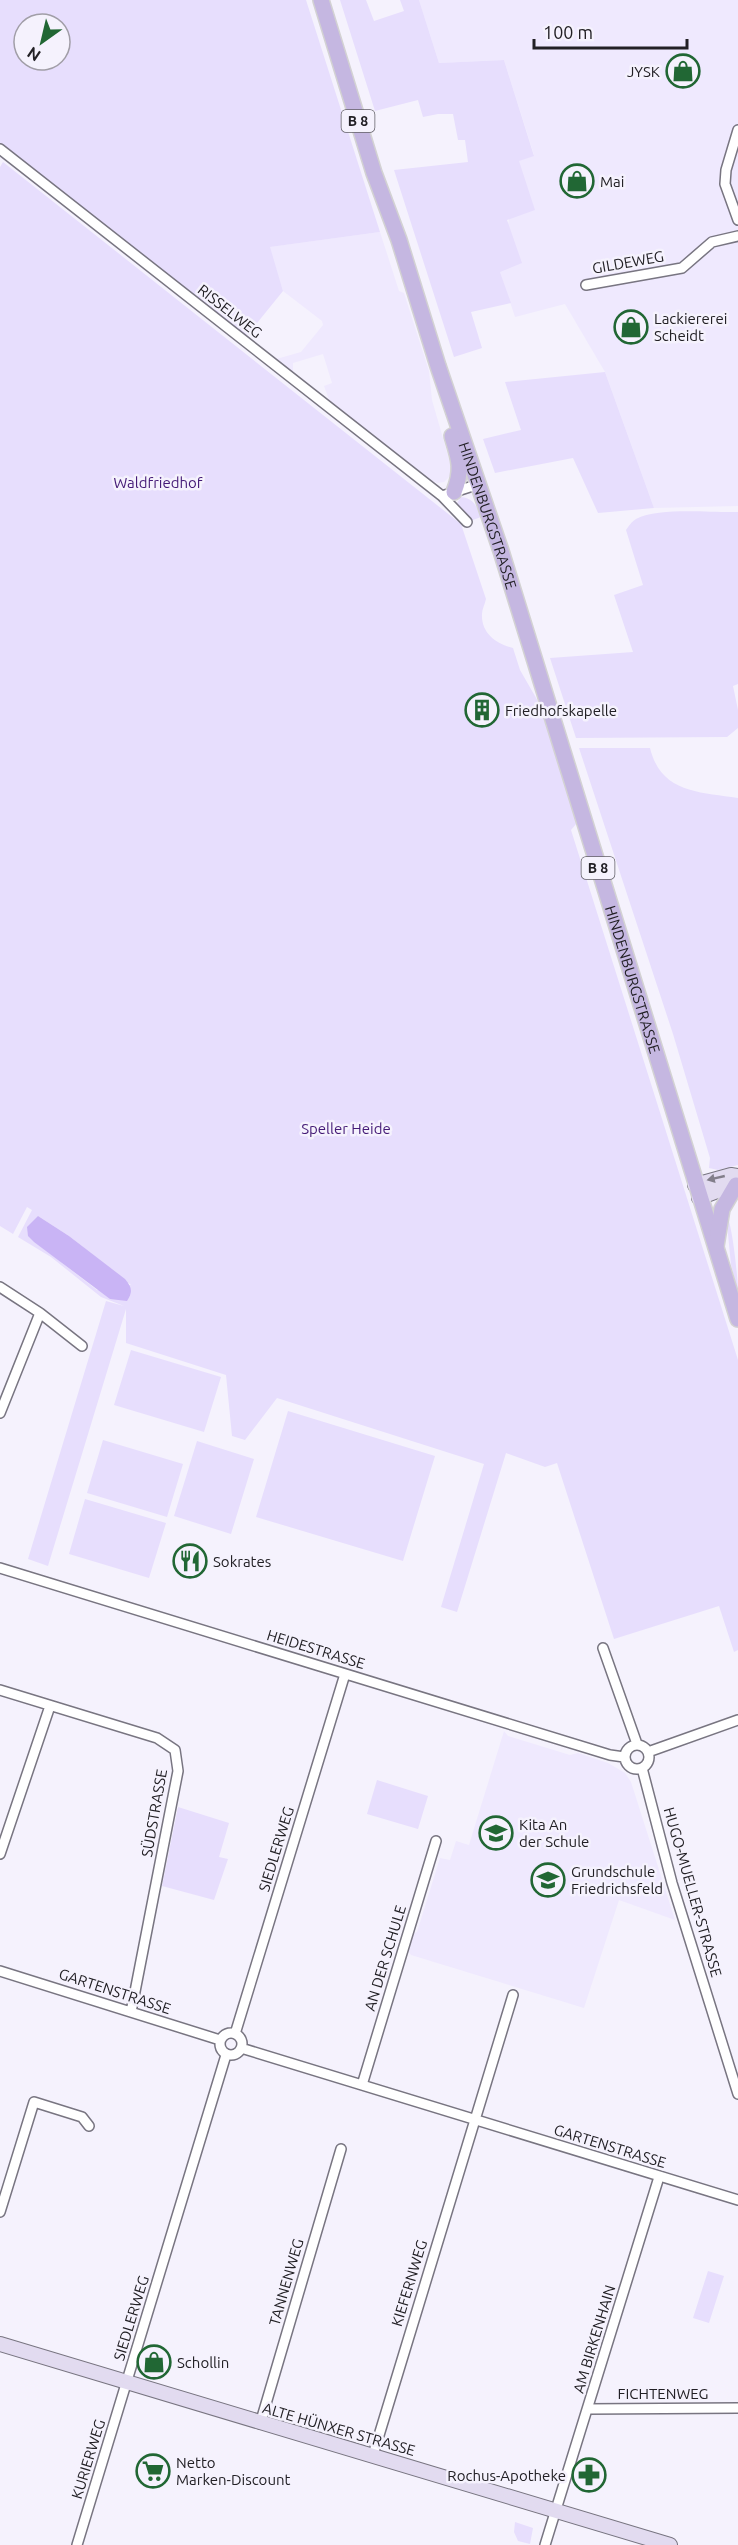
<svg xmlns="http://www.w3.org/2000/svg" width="738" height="2545" font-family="Ubuntu,sans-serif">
	<rect width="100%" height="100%" fill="#f5f2fd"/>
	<path fill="#efe9fe" d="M419,0H738V506L654,508L605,372L565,304L515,317L500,272L519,160L534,155L504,60L439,63Z
		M380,232L399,291L404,293L429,371L432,400L453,473L444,482L437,483L424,477L331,405L324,386L332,383L323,354L293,363V375L273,360L301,352L323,325L322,321L283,291L269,247Z
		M504,1731L508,1736L570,1755L578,1753L608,1763L625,1773L631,1782L675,1920L619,1900L584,2008L411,1955L407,1949L413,1934L417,1932L440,1858L450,1860L456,1841L469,1845Z"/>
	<path fill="#e7defd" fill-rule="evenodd" d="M0,0H306L380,232L270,247L283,291L245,338L0,145ZM24,24H60V60H24Z
		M340,0H366L374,21L404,11L400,0H419L439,63L504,60L534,156L519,161L535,210L507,220L522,263L500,272L511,303L471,312L482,348L454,357L394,170L468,162L465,140H458L453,114H438L423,117L418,100L375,111Z
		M3,162L461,524L486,599C485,604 482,609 482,614C481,633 496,644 513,648L520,670L539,703L577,823L571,830L738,1360V1650L734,1652L719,1606L614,1639L557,1463L545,1467L506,1453L457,1612L441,1607L484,1464L277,1398L245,1440L232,1436L226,1375L126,1343V1309L48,1566L28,1559L106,1301L124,1306L101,1297L51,1257L18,1237L32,1210L27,1207L13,1234L0,1226V167ZM38,1216L69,1236L131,1285L97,1290L62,1263Z
		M605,372L654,508L598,513L573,458L495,473L483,439L521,430L505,382Z
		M461,497C474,498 477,507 481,517L470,521L457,503Z
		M738,512V684L733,686L738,710V728L727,737L576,738L550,658L633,652L614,595L643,585L626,530C629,526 631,522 636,519C659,507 711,513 738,512Z
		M579,748H650C661,793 699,792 738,798V1165L718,1170L709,1168L710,1158L673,1034Z
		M726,1214C732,1221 738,1278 738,1292L731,1265Z
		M131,1350L221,1377L204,1432L114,1405Z
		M288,1411L435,1456L403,1561L256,1517Z
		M103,1440L183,1464L167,1517L87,1493Z
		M197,1441L254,1459L231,1534L174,1516Z
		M85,1499L166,1523L149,1578L69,1554Z
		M377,1780L428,1796L418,1829L367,1814Z
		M178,1807L229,1823L219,1857L228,1859L214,1900L162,1886Z
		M708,2271L724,2276L709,2323L693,2318Z
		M515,2522L533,2528L530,2544L518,2541L514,2532Z"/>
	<path fill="#c9b4f5" d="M38,1216L69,1236L125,1279C132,1287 133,1292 127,1301L110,1299L34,1242L28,1236L27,1227Z"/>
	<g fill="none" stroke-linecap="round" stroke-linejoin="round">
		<g stroke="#787581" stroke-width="12">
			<path id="street" d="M738,130L726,170L725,184L738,220
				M0,149L442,496
				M586,285L682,268L712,242L738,236
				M467,522L442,496L479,484
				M0,1287L40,1313L0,1413
				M40,1313L82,1346
				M0,1568L610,1755L624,1757
				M603,1648L637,1744
				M0,1690L157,1738L175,1750L178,1771L131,2012
				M625 1757a12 12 0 1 1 24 0a12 12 0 1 1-24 0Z
				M648,1752L738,1720
				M642,1768L672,1883L738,2094
				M0,1854L50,1706
				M0,1971L220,2040
				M220 2044a11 11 0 1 1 22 0a11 11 0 1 1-22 0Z
				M235,2034L345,1674
				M241,2048L738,2200
				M362,2085L436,1841
				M0,2212L34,2102L82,2117L89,2126
				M588,2409L738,2408
				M260,2424L341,2149
				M373,2455L513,1995
				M77,2545L226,2055
				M545,2545L659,2177"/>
		</g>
		<g stroke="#787581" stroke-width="16">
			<path id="secondary" d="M695,1185L731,1175L738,1176
				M699,1198L738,1183
				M0,2344C223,2411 446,2478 670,2545"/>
		</g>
		<g stroke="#d3d2d3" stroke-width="18">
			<g id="primary">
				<path id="s1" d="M321,0L374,173L399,240L438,366L501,551L738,1319"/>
				<path d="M452,436C459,459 463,469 454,492"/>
				<path d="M716,1246L722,1209L736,1185"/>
			</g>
		</g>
		<use href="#street" stroke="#fff" stroke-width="9"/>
		<use href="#secondary" stroke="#e2dbf0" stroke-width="14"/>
		<use href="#primary" stroke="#c5b7e1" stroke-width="15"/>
	</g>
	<defs><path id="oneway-solid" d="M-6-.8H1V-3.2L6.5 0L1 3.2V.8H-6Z" transform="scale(1.5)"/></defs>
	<use fill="#827e8a" href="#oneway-solid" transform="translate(716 1178) rotate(167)"/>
	<defs>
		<g id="shop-ring" transform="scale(1.725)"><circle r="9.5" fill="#f5f2fd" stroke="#216734" stroke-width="1.5"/><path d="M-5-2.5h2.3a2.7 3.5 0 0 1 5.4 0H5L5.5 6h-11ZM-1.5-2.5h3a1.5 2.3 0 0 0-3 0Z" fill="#216734"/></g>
		<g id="building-ring" transform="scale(1.725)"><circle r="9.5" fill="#f5f2fd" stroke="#216734" stroke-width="1.5"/><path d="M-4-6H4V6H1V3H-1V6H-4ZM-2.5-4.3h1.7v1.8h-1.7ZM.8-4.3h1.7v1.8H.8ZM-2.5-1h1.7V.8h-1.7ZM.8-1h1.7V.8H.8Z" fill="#216734"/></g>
		<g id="restaurant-ring" transform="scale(1.725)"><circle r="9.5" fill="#f5f2fd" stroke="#216734" stroke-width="1.5"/><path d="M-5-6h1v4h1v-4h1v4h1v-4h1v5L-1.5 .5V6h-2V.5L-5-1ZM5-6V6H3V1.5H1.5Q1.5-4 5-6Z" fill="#216734"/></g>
		<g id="school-ring" transform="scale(1.725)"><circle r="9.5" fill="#f5f2fd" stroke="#216734" stroke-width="1.5"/><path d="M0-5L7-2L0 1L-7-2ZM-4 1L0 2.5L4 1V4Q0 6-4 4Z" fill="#216734"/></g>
		<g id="supermarket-ring" transform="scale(1.725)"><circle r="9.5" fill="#f5f2fd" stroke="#216734" stroke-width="1.5"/><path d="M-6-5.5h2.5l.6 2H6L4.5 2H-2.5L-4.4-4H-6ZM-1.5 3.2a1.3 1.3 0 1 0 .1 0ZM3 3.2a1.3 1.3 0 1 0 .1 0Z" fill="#216734"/></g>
		<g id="pharmacy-ring" transform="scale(1.725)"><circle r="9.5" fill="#f5f2fd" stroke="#216734" stroke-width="1.5"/><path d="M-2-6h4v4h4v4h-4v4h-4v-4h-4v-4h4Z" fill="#216734"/></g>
	</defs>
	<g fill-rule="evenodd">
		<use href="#shop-ring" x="683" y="71"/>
		<use href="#shop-ring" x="577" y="181"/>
		<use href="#shop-ring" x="631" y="327"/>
		<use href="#building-ring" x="482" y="710"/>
		<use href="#restaurant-ring" x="190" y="1561"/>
		<use href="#school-ring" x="496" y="1833"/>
		<use href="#school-ring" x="548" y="1880"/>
		<use href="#shop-ring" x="154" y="2362"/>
		<use href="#supermarket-ring" x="153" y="2471"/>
		<use href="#pharmacy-ring" x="589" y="2475"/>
	</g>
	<g text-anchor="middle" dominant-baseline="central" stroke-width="5" stroke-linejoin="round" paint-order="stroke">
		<g fill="#f5f2fd" stroke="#615f66" stroke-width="1.5">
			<rect x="341.5" y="110" width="33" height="22" rx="4.5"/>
			<rect x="581.5" y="857" width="33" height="22" rx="4.5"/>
		</g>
		<g font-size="14" font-weight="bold" fill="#222025">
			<text x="358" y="121">B 8</text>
			<text x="598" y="868">B 8</text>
		</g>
		<g font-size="15" fill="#222025" stroke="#f5f2fd" text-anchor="start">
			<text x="660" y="71" text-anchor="end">JYSK</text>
			<text x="600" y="181">Mai</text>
			<text x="654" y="318">Lackiererei<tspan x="654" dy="17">Scheidt</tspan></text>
			<text x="505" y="710">Friedhofskapelle</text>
			<text x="213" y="1561">Sokrates</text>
			<text x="519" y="1824">Kita An<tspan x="519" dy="17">der Schule</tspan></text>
			<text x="571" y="1871">Grundschule<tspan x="571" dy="17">Friedrichsfeld</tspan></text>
			<text x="177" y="2362">Schollin</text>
			<text x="176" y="2462">Netto<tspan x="176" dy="17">Marken-Discount</tspan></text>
			<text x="566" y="2475" text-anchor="end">Rochus-Apotheke</text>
		</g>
		<g font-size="15" fill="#222025" stroke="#f5f2fd">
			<text transform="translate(628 262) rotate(-10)">GILDEWEG</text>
			<text transform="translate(230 311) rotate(38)">RISSELWEG</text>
			<text stroke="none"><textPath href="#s1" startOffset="542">HINDENBURGSTRASSE</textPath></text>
			<text stroke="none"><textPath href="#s1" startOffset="1028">HINDENBURGSTRASSE</textPath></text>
			<text transform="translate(316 1649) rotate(17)">HEIDESTRASSE</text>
			<text transform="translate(154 1813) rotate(-80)">SÜDSTRASSE</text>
			<text transform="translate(276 1849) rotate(-73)">SIEDLERWEG</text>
			<text transform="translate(693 1892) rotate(74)">HUGO-MUELLER-STRASSE</text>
			<text transform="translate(385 1958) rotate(-73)">AN DER SCHULE</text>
			<text transform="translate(115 1991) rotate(18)">GARTENSTRASSE</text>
			<text transform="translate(610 2146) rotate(17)">GARTENSTRASSE</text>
			<text transform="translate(286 2282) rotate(-74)">TANNENWEG</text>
			<text transform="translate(409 2283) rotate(-73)">KIEFERNWEG</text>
			<text transform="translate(131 2318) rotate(-73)">SIEDLERWEG</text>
			<text transform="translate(594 2339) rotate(-73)">AM BIRKENHAIN</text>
			<text x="663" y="2393">FICHTENWEG</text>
			<text transform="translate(339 2429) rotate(16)">ALTE HÜNXER STRASSE</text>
			<text transform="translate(88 2459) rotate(-73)">KURIERWEG</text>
		</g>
		<g font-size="15" fill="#441a76" stroke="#f5f2fd">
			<text x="158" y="482">Waldfriedhof</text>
			<text x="346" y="1128">Speller Heide</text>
		</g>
	</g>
	<g transform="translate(42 42) rotate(214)"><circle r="28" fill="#f5f2fd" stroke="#a19ea7" stroke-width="1.5"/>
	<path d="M0-4.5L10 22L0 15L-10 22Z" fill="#216734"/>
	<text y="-9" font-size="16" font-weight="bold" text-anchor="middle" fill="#222025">N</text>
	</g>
	<path d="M534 39v9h153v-9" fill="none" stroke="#222025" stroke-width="3"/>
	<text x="543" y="39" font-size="18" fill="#222025" stroke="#f5f2fd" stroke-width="4.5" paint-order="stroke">100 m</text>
</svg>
